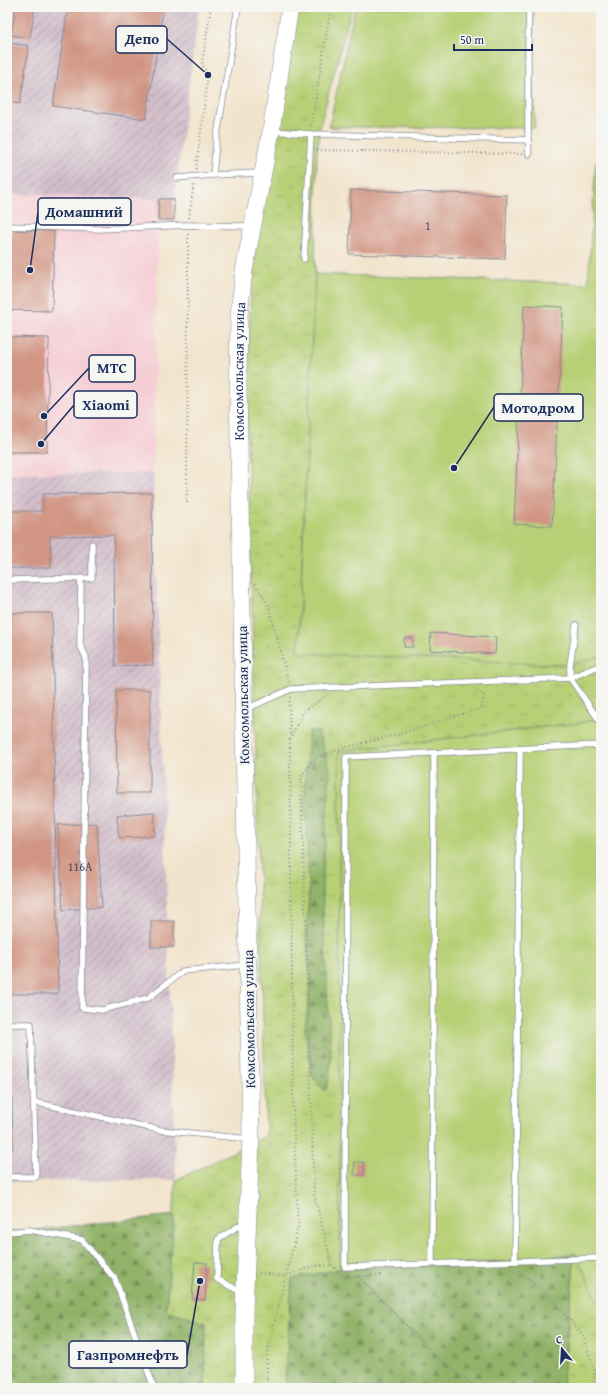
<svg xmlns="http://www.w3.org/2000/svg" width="608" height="1395" font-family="'Gentium Book Plus',serif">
	<defs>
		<pattern id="industrial-furrows" width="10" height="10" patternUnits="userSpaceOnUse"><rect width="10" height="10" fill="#d1bdc9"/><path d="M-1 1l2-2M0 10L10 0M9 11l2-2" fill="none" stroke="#a99aa6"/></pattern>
		<pattern id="grass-tufts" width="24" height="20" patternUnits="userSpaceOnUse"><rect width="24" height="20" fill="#b7d076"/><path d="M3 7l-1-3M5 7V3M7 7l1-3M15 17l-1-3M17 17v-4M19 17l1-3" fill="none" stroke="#9db368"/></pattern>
		<pattern id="forest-firs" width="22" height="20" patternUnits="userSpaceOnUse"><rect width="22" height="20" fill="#91b267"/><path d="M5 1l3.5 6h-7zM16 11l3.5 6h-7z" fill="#769158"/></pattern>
	</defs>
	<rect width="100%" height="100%" fill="#f6f6f2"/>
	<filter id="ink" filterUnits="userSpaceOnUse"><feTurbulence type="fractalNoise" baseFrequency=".025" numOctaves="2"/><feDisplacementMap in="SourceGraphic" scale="8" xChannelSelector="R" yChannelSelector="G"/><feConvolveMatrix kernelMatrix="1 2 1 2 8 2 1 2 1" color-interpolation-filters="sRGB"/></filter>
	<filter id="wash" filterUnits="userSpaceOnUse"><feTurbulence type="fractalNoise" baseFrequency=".012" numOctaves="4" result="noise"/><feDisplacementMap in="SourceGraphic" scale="16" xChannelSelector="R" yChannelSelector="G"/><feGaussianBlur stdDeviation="0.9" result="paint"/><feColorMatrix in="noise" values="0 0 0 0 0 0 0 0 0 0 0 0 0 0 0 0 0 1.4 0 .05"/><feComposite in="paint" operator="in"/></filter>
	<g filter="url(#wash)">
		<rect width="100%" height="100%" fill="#f2e4cc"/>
		<path fill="#f6cfd6" d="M7,193L159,199L153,473L7,474Z"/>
		<path fill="url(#industrial-furrows)" d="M7,7H199L174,199L7,194Z
			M153,473L176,1180L7,1181V474Z"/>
		<path fill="url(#grass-tufts)" stroke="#69806a" d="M294,7H352L321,122L317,152L315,274L298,652L570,665L601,656V718L580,723L340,751V1269L292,1279L285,1388H205L206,1323L166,1311L176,1180L266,1136L246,385L254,247Z
			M575,1253L601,1307V1388H562Z"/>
		<path fill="url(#forest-firs)" stroke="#567062" d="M309,731H318L330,769L322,887L331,1062L329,1081L325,1091L312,1076L305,1028L311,979L306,937L309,892L305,790Z
			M174,1215L166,1310L206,1323L205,1388H7V1233Z
			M575,1253L562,1388H285L292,1279L340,1269L515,1261Z"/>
		<path fill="#b7d076" stroke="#69806a" d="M355,7H534L532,52L535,128L329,127Z
			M596,161H601V656L570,665L298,653L315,274L588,284Z
			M601,718V1307L575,1253L515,1261L340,1269L339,751L580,723Z"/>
		<g id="blocks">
			<path fill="#d19583" d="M16,7H35L30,38L11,35Z
				M68,7H152L163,9L146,119L53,106Z
				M11,43L29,46L20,104L7,102V69Z
				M351,190L507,195L505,259L349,254Z
				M159,199H174V220H158Z
				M7,230L54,231L52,311L7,310Z
				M524,305L563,307L552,526L514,524Z
				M7,337L49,338L47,452H7Z
				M152,493L153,665L115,666L114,535L50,536L51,568H7V511H43V494Z
				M7,613H52L58,994H7Z
				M431,633L496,637L495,654L430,650Z
				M404,638H413V647H404Z
				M116,690H150V793H117Z
				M154,812L155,836L119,838L117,815Z
				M97,823L102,907L63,910L58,825Z
				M151,921H174V947H151Z
				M7,1062H11L13,1149H7Z
				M355,1162H364V1175H354Z
				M195,1262L207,1263L205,1300L192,1299Z"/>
		</g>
	</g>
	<g filter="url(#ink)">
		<use href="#blocks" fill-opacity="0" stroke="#868a95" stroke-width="1"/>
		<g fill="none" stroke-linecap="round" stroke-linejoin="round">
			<g stroke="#868a95" stroke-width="7">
				<path id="lane" d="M238,7L216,142L213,175L261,173
					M272,131L311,134L528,140V45L529,7
					M528,140L529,154
					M177,178L213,175
					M7,226L100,229L188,225L250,226
					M304,259L311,134
					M81,578L80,645L86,657L82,1008L102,1010L148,998L183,971L246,965
					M7,580L92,578V544
					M576,625L570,665V678L601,723
					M246,709L291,689L570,678L601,665
					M601,745L346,757L345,1267L601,1258
					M7,1024H31L36,1177H7
					M34,1102L160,1130L249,1139
					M7,1232L30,1230L82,1240L115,1279L154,1388
					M515,1261L520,749
					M432,1264L434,753
					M241,1292L217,1279L218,1239L245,1222"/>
			</g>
			<g stroke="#868a95" stroke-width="18">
				<g id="primary">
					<path id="s1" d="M244,1388V1312L251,1139L238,385L239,315L244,271L271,131L290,7"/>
				</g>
			</g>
			<path stroke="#868a95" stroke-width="2" stroke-dasharray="1 3" stroke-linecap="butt" d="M311,126L331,7
				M317,150L522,154
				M196,169L208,75L202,64L211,7
				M189,218L194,183
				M187,503L188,233
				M255,584L268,604L289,683
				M290,697L289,704L290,736
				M510,1270L521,1272L550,1297L583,1335L595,1373L593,1388
				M338,1271L332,1265L314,1194L301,777L315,758L340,749L403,733L481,708L484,696L474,689
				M259,1273L285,1276L315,1266L332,1265
				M341,1274L344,1277L382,1275
				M358,1276L441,1361L478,1388
				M267,1388V1353L298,1227L293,1106L290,738L304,711L327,695"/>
			<use href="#lane" stroke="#fff" stroke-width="5.5"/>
			<use href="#primary" stroke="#fff" stroke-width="17"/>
		</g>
	</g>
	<g text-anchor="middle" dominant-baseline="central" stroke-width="4" stroke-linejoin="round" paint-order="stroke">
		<g font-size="12" fill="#484867">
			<text x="428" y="225">1</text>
			<text x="80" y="866">116А</text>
		</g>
		<g font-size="14" fill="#1b2f5e" stroke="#f6f6f2">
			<text stroke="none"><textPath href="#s1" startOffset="1017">Комсомольская улица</textPath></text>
			<text transform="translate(243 695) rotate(-91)">Комсомольская улица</text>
			<text transform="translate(249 1019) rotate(-91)">Комсомольская улица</text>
		</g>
	</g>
	<path fill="none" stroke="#1b2f5e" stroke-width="1.5" d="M208 75L167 39M30 270L38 212M44 416L89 368M41 444L74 405M454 468L494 407M200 1281L187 1355"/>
	<g fill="#1b2f5e" stroke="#f6f6f2" stroke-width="1.5">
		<circle cx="208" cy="75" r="4"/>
		<circle cx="30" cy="270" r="4"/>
		<circle cx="44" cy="416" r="4"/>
		<circle cx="41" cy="444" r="4"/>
		<circle cx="454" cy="468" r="4"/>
		<circle cx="200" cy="1281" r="4"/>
	</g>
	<g fill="#f6f6f2" stroke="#1b2f5e" stroke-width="1.5">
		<rect x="116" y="26" width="51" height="27" rx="4"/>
		<rect x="38" y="198" width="93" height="27" rx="4"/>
		<rect x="89" y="355" width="46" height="27" rx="4"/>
		<rect x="74" y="391" width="63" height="27" rx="4"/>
		<rect x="494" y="394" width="89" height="27" rx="4"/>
		<rect x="69" y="1341" width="118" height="27" rx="4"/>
	</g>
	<g font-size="15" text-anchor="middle" font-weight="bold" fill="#1b2f5e">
		<text x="142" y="44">Депо</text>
		<text x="84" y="217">Домашний</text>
		<text x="112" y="373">МТС</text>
		<text x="106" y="410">Xiaomi</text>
		<text x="538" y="413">Мотодром</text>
		<text x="128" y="1360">Газпромнефть</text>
	</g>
	<rect width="608" height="1395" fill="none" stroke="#f6f6f2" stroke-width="24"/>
	<g transform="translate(562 1349) rotate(342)" stroke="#f6f6f2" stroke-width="3" paint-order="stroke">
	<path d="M0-3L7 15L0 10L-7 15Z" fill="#1b2f5e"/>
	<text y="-6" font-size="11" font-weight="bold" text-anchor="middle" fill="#1b2f5e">С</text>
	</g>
	<path d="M454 44v6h78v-6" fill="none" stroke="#1b2f5e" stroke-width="2"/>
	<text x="460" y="44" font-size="12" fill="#1b2f5e" stroke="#f6f6f2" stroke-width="3" paint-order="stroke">50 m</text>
</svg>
